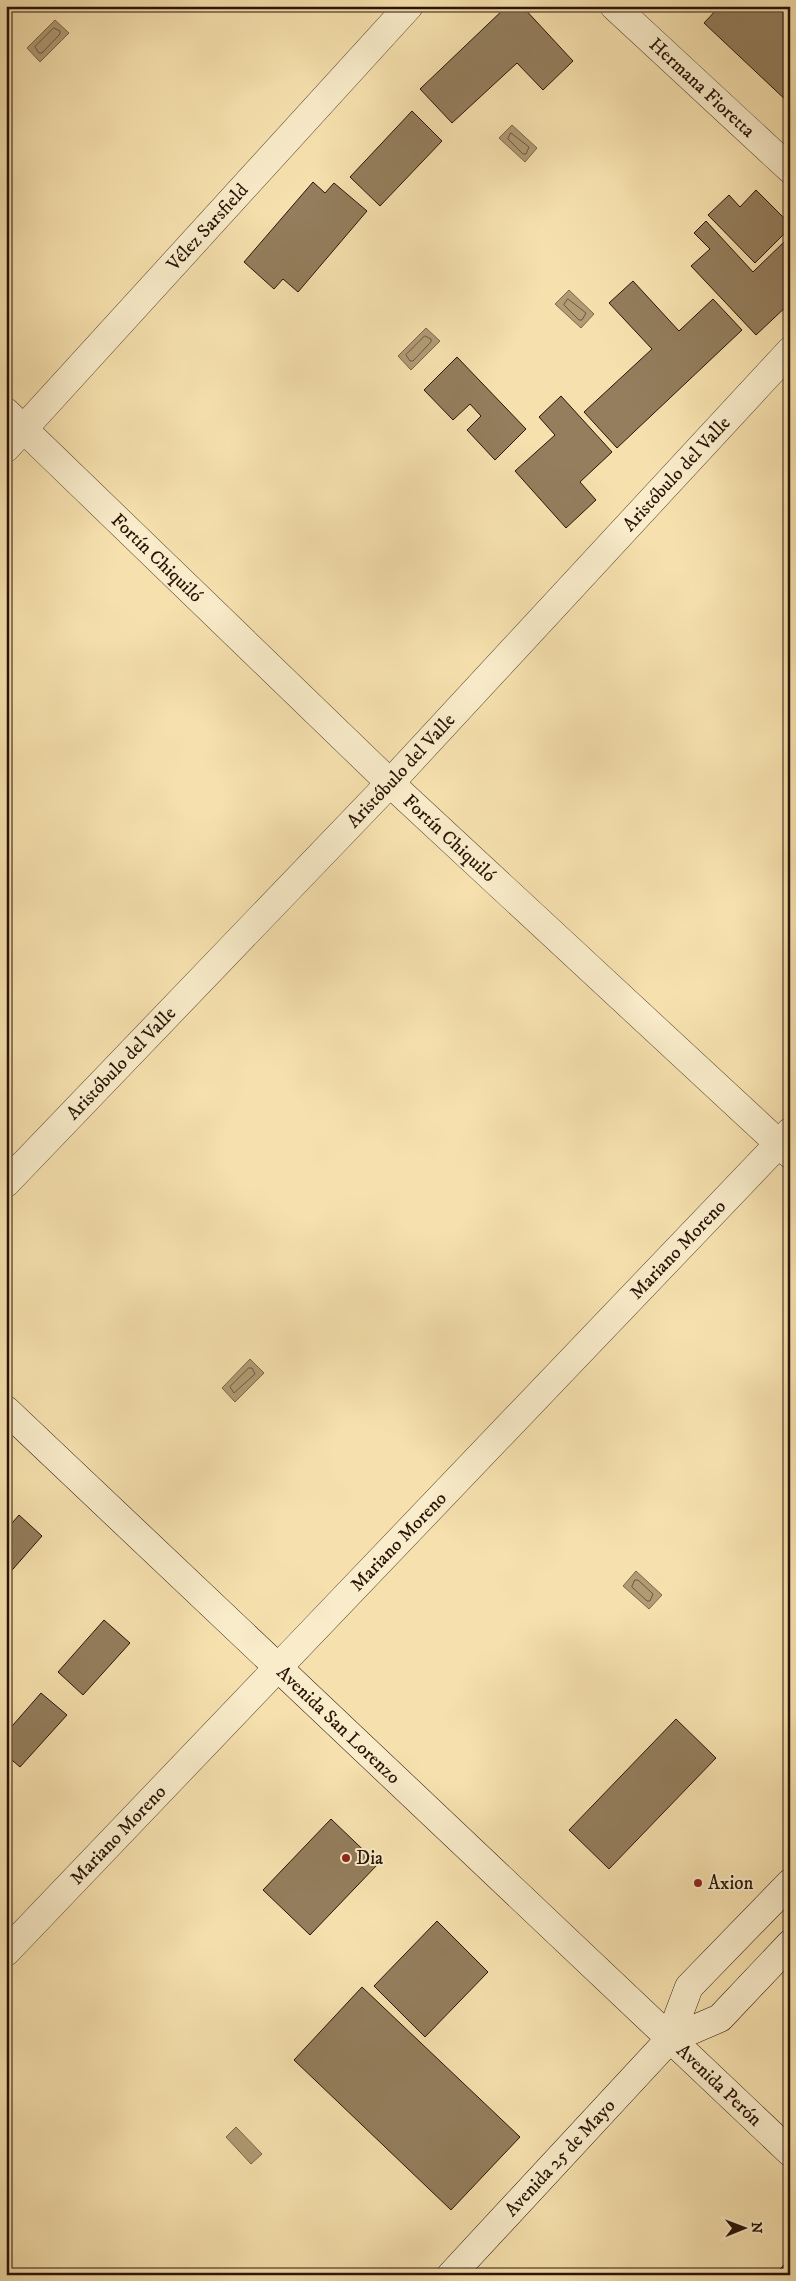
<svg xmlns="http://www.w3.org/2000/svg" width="796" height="2281" font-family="'IM FELL DW Pica',serif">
	<rect width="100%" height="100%" fill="#f6e1ae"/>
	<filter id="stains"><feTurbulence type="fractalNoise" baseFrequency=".004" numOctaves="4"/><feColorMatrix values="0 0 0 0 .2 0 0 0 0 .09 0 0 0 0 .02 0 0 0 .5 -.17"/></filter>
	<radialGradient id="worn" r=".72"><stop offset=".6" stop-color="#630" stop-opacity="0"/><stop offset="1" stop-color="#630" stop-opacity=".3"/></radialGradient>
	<path fill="#b09b75" stroke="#7a6549" d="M55,20L69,33L40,62L27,48Z
		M512,125L537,148L525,162L499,138Z
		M569,290L594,314L581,328L555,304Z
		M426,328L440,341L411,370L398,356Z
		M250,1359L264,1373L235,1402L222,1388Z
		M636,1571L662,1595L649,1609L623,1586Z
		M236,2127L262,2154L251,2164L226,2137Z"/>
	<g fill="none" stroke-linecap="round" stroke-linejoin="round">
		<path stroke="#6c573e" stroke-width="1" d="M54,28L60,31V34L42,53H39L35,47Z
			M511,133L529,147L526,154H523L508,139Z
			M568,299L586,313L582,320H579L564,305Z
			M425,336L431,339V342L413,361H410L406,355Z
			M249,1368H252L255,1374L234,1393L230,1387Z
			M635,1580H638L653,1594L650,1601H647L632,1587Z"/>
	</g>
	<path fill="#947e5d" stroke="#291306" d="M507,6H522L573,61L543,90L517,63L452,123L420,89Z
		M717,6H790V104L704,23L718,8Z
		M412,111L442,141L380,206L350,177Z
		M313,182L325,193L334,183L367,211L298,292L283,279L274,289L244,262Z
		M756,190L790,224V228L755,263L708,215L729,195L740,207Z
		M706,221L753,272L785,241L790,246V303L756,335L691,266L710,249L694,233Z
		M633,281L679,331L713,299L742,330L617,448L584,412L652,349L609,303Z
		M457,357L526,429L495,460L467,430L481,416L470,404L453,420L424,390Z
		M561,396L612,452L580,482L596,500L566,528L515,471L555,435L539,417Z
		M19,1515L42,1536L6,1577V1530Z
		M104,1620L130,1643L83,1695L58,1672Z
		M41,1693L67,1715L20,1767L6,1755V1733Z
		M676,1719L716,1758L609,1869L569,1830Z
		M331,1819L378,1864L310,1935L263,1890Z
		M437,1921L488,1972L425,2037L374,1986Z
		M362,1987L520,2137L451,2210L294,2060Z
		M790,2259V2275H774Z"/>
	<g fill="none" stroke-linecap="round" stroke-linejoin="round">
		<g stroke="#5c4630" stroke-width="29">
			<g id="minor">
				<path id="s1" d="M614,6L790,169"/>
				<path id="s2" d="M6,412L390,783L790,1154"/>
				<path id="s3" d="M6,448L409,6"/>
				<path id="s4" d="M6,1183L390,783L790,351"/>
				<path id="s5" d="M6,1952L790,1132"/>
			</g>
		</g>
		<g stroke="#291306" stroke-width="29">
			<g id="secondary">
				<path id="s6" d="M6,1410L790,2152"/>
				<path d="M669,2040L720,2018L790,1944"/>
				<path id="s7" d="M451,2275L669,2040L689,1987L790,1883"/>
			</g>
		</g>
		<use href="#minor" stroke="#f9ecca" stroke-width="28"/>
		<use href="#secondary" stroke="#f9ecca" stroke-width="28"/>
	</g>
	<g fill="#8f2418" stroke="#f9ecca" stroke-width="2">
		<circle cx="346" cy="1858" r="5"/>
		<circle cx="698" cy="1883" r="5"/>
	</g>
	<g text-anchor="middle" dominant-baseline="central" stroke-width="4" stroke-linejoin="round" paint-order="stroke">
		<g font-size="19" fill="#291306" stroke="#f9ecca">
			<text stroke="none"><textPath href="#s1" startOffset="120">Hermana Fioretta</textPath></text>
			<text stroke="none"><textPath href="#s3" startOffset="299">Vélez Sarsfield</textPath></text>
			<text stroke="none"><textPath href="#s4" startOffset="976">Aristóbulo del Valle</textPath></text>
			<text stroke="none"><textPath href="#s2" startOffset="210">Fortín Chiquiló</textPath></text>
			<text stroke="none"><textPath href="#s4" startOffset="571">Aristóbulo del Valle</textPath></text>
			<text stroke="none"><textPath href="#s2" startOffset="615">Fortín Chiquiló</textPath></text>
			<text stroke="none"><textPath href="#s4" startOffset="166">Aristóbulo del Valle</textPath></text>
			<text stroke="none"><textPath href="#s5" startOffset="972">Mariano Moreno</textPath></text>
			<text stroke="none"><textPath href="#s5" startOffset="568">Mariano Moreno</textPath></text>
			<text stroke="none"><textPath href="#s6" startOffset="458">Avenida San Lorenzo</textPath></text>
			<text stroke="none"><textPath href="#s5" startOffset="162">Mariano Moreno</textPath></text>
			<text stroke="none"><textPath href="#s6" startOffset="982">Avenida Perón</textPath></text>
			<text stroke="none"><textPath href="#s7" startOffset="160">Avenida 25 de Mayo</textPath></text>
		</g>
		<g font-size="19" fill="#291306" stroke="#f9ecca" text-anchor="start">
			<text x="356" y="1858">Dia</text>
			<text x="708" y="1883">Axion</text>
		</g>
	</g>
	<rect width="796" height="2281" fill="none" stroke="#f6e1ae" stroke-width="25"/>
	<rect x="8" y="8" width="781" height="2266" fill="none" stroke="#291306" stroke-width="2.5"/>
	<rect x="12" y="12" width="771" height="2256" fill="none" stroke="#291306"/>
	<g transform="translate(744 2228) rotate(89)" stroke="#f9ecca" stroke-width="4" paint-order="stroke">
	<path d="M0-4L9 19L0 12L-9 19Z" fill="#291306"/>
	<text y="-8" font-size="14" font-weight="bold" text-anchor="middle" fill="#291306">N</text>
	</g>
	<rect width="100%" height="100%" filter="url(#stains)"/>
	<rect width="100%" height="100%" fill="url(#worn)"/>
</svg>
